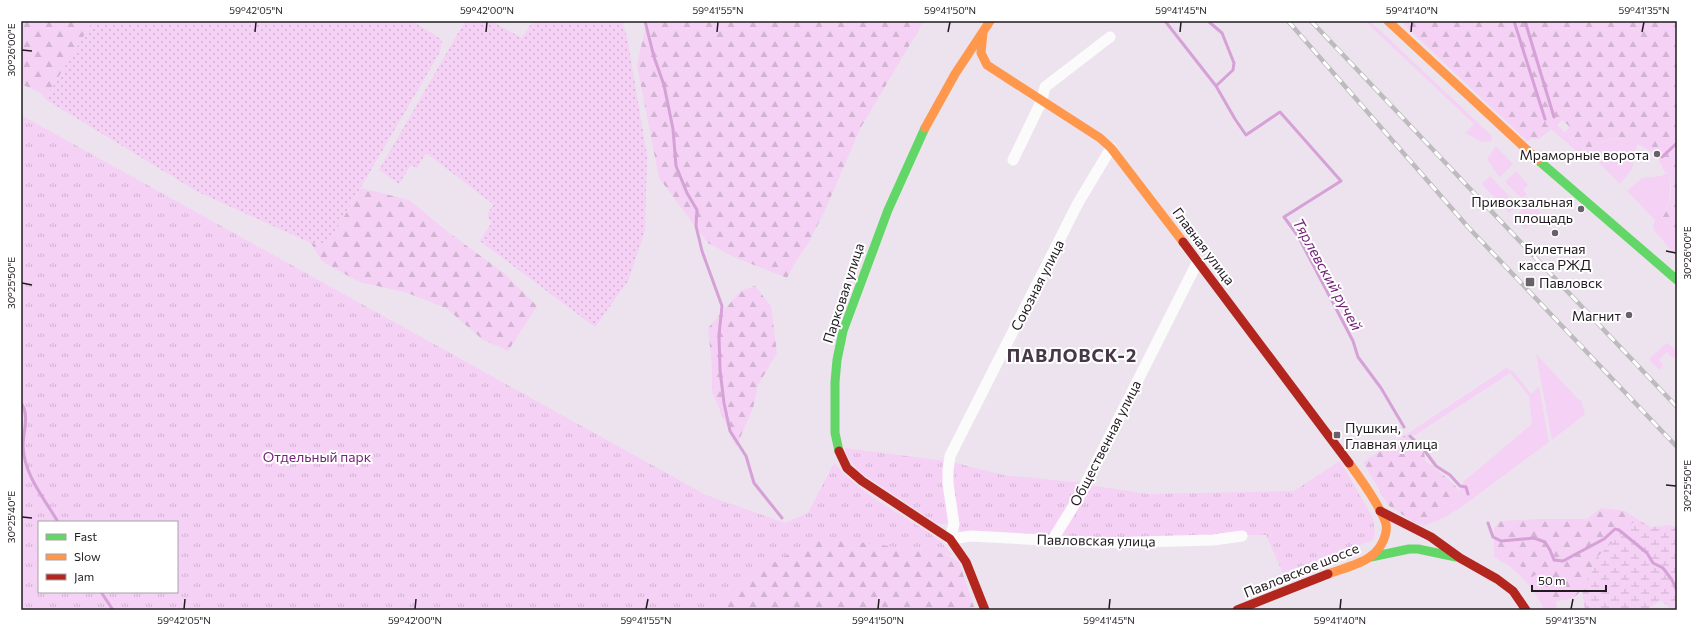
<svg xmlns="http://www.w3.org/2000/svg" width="1698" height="631" font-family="Commissioner,sans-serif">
	<defs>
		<pattern id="forest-firs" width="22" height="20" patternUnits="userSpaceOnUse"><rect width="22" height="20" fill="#f4d1f5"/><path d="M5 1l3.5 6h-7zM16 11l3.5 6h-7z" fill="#d1b3d2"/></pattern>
		<pattern id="wetland-marsh" width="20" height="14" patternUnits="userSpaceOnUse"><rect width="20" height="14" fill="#f4d1f5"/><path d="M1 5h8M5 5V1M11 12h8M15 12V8" fill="none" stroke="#d1b3d2"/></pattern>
		<pattern id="park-tufts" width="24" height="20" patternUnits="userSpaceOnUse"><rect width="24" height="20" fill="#f4d1f5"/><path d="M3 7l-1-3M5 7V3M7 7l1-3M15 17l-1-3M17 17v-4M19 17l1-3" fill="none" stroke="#d1b3d2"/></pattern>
		<pattern id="garden-dots" width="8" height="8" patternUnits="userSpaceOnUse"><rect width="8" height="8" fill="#f4d1f5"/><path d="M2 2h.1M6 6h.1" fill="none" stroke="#d1b3d2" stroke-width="1.8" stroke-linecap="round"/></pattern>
	</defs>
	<rect width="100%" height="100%" fill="#ede3ee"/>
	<path fill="#f4d1f5" d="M1365,21H1370L1492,136L1491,141L1481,142L1465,133L1474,124Z
		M1544,123L1556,124L1585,151C1610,135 1629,134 1654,151L1652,152L1637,144L1632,169L1620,184L1592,156L1587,160Z
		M1496,146L1513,164L1500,177C1494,171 1492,165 1487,159Z
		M1660,157C1672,176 1674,199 1662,218L1677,235L1676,256L1654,230L1653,226L1655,220L1627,191L1642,178L1660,176L1666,174L1658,159Z
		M1516,171L1528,185L1523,190L1527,194L1523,198L1520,197L1505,182Z
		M1490,176L1517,204L1509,213L1482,184Z
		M1532,200H1535L1532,204L1541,213L1525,229L1514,218Z
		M1668,343L1677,351V354L1673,358L1667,352L1659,360L1663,365L1659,370L1649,359L1664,345Z
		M1536,354L1578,399L1581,400L1585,414L1552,440Z
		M1506,368L1514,372L1531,394L1539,387L1549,442L1464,505L1447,516L1424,526L1415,523L1454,503L1463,482L1532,424L1529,396L1510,373L1415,435L1407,434Z
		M1517,564L1537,574L1556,601L1557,610H1544C1536,591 1524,578 1508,565Z"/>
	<path fill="url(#forest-firs)" d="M21,21H93L45,99L41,93L21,84Z
		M647,21H924L861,127L825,210L809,242L796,261L787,278L734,257L708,243L659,178L637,65Z
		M1400,21H1677V235L1662,218C1688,181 1654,132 1610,139C1601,141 1593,146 1585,151L1565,132L1570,127L1562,120L1557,125L1545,123L1551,129L1539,139L1531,138L1528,142Z
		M361,188L409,200L448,232L505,274L537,306L508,351L482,339L446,308L405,292L359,282L322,261L311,243L327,245Z
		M755,286L771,306L777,353L758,385L753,408L736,447L712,392V367L708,328L741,291Z
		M1407,434L1424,450L1425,461C1437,470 1449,479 1459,490L1454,503L1415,523L1388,505L1363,462Z
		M1601,508L1625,511L1637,519L1594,560C1593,571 1583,594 1572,598C1567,600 1561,600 1556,601L1537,574L1528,579L1523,576L1524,569L1518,564L1508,565L1494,557V528L1500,521L1540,519H1587Z
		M795,534L920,540L959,562L975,610H669Z"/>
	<path fill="url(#wetland-marsh)" d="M1637,519L1651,527L1672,525L1677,529V610H1673L1660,600L1647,610H1585L1582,590L1593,569L1594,560Z"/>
	<path fill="url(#park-tufts)" fill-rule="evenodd" d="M21,115L706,495L785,523L808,513L834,463C852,484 876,500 899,514C918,526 940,537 952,555L838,539L812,541L757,572L708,610H21ZM39,522H177V592H39Z
		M845,448L946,461L950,522L945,524L936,523L857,470L846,453Z
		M1340,461L1373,518L1375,534L1373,540L1283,573L1266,535H1248L1242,533L1227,537L1059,538L1088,485L1148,494L1294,491Z
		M952,462L1003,475L1084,483L1051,535L961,532L958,527L951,481Z"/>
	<path fill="url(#garden-dots)" d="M93,21H413L442,40L440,52L327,245L311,243L198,192L45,99Z
		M465,21H491L522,38L533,21H622L627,37L647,155L645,231L628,281L595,327L480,241L492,222L487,216L493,204L426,153L417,168L411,165L399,184L379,170Z"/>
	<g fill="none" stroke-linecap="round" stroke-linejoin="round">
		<path stroke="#d5a1d7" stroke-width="3" d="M645,21L654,57L664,85L673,129L676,166L687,193L697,210L696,226L702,251L722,306L719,335L720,370L724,403L730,431L746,456L754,483L782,518
			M1165,21L1216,86
			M1208,21L1222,33L1234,63L1233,70L1216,86L1235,119L1246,135L1280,112L1341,181L1284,217L1298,236L1353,341L1358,357L1381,388L1404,427
			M1514,21L1545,119
			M1525,21L1554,117
			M1662,157L1677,143
			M21,403C30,415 23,432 23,446C24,475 44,498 58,522
			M1410,436L1425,451L1436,466L1450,475L1460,486L1466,487L1468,494
			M1488,523L1493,537L1501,541L1534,538L1545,542L1550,550L1554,560L1563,561L1604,539L1615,529L1619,530L1647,553L1653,563L1663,568L1672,580L1677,591
			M101,592L113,610"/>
		<path stroke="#fcfbfc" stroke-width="11" d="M1111,148L1078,203L950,456L948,470V484L954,524L950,539L971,536L1103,543L1213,540L1242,536
			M1013,160L1042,100L1045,87L1110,37
			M1053,539L1079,497L1198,261"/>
		<path stroke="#63d668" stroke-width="9" d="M1538,160L1677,280
			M839,451L835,433V382L837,360L843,331L888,210L925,128
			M1371,557L1409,549H1418L1456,557"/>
		<path stroke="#ff974d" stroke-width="9" d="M1388,21L1538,160
			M983,32L981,53L987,65L1100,138L1111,148L1183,242
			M925,128L955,74L990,21
			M1328,574C1339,570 1364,563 1371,556C1380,550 1388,535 1386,524C1381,507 1360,478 1349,463"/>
		<path stroke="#b3261e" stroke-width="9" d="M1183,242L1349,463
			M839,451L847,468L862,481L950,539L966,562L985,610
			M1380,511L1431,537L1460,558L1497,579L1513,591L1526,610
			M1237,610L1328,574"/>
		<g stroke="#bdbbbe" stroke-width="4.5">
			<path id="rail" d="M1288,21L1468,227L1677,447
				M1311,21L1677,407"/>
		</g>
		<use href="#rail" stroke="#fff" stroke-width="3" stroke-dasharray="9" stroke-linecap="butt"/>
	</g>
	<path fill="none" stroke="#211b21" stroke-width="1.5" d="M255,32L256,22M486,32L487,22M717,32L718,22M948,32L950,22M1180,32L1181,22M1411,32L1412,22M1642,32L1644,22M22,50L32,51M1666,251L1676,253M22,283L32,285M1666,485L1676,486M22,517L32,518M184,609L185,599M415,609L416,599M646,609L648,599M878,609L879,599M1109,609L1110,599M1340,609L1341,599M1571,609L1573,599"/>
	<g fill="#686169" stroke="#fff" stroke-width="1.5">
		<circle cx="1657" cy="154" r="4"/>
		<circle cx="1581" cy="209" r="4"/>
		<circle cx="1555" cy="233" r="4"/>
		<rect x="1525" y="277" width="10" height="10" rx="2"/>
		<circle cx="1629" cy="315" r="4"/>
		<rect x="1333" y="431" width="8" height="8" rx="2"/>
	</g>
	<g text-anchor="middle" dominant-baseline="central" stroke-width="4" stroke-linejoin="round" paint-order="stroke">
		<g font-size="14" fill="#211b21" stroke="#fff" text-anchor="end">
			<text x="1649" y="154">Мраморные ворота</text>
			<text x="1573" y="201">Привокзальная<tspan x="1573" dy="16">площадь</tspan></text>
			<text x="1555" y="248" text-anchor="middle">Билетная<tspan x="1555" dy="16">касса РЖД</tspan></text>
			<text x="1539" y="282" text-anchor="start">Павловск</text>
			<text x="1621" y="315">Магнит</text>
			<text x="1345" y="427" text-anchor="start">Пушкин,<tspan x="1345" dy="16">Главная улица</tspan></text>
		</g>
		<g font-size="14" fill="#211b21" stroke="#fff">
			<text transform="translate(1204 246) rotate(53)">Главная улица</text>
			<text transform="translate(1037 285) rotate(-63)">Союзная улица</text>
			<text transform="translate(843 293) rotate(-72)">Парковая улица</text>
			<text transform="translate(1105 443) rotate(-63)">Общественная улица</text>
			<text transform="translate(1096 540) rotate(1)">Павловская улица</text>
			<text transform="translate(1301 570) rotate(-22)">Павловское шоссе</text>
		</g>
		<g font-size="14" fill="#77237b" stroke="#fff">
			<text x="317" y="456">Отдельный парк</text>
		</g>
		<g font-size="15" font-style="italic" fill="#731f77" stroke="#fff">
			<text transform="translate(1328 274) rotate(61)">Тярлевский ручей</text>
		</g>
		<g font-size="18" font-weight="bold" letter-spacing="1" fill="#463847" stroke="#fff">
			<text x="1072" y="355">ПАВЛОВСК-2</text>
		</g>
	</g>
	<rect width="1698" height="631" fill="none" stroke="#ffffff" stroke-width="44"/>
	<rect x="38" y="521" width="140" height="72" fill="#ffffff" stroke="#a6a4a6"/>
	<rect x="46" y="534" width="20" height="6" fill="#63d668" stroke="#a6a4a6"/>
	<text x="74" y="541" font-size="12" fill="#211b21">Fast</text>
	<rect x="46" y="554" width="20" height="6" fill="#ff974d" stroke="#a6a4a6"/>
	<text x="74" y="561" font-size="12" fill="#211b21">Slow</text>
	<rect x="46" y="574" width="20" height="6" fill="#b3261e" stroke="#a6a4a6"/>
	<text x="74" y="581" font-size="12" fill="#211b21">Jam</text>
	<path d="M1532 585v6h74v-6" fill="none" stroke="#211b21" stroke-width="2"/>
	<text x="1538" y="585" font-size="12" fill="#211b21" stroke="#ffffff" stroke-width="3" paint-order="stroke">50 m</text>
	<rect x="22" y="22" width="1654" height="587" fill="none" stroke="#211b21" stroke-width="1.5"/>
	<g font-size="10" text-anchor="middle" fill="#211b21">
		<text x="256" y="14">59°42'05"N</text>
		<text x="487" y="14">59°42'00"N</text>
		<text x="718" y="14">59°41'55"N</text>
		<text x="950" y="14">59°41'50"N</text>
		<text x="1181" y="14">59°41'45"N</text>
		<text x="1412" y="14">59°41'40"N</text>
		<text x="1644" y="14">59°41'35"N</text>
		<text transform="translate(11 50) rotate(-90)" y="4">30°26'00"E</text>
		<text transform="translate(1687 253) rotate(-90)" y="4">30°26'00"E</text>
		<text transform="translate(11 283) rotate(-90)" y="4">30°25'50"E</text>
		<text transform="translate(1687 486) rotate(-90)" y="4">30°25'50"E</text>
		<text transform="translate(11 517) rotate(-90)" y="4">30°25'40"E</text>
		<text x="184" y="624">59°42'05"N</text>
		<text x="415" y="624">59°42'00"N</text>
		<text x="646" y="624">59°41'55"N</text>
		<text x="878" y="624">59°41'50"N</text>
		<text x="1109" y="624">59°41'45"N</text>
		<text x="1340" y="624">59°41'40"N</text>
		<text x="1571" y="624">59°41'35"N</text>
	</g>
</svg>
